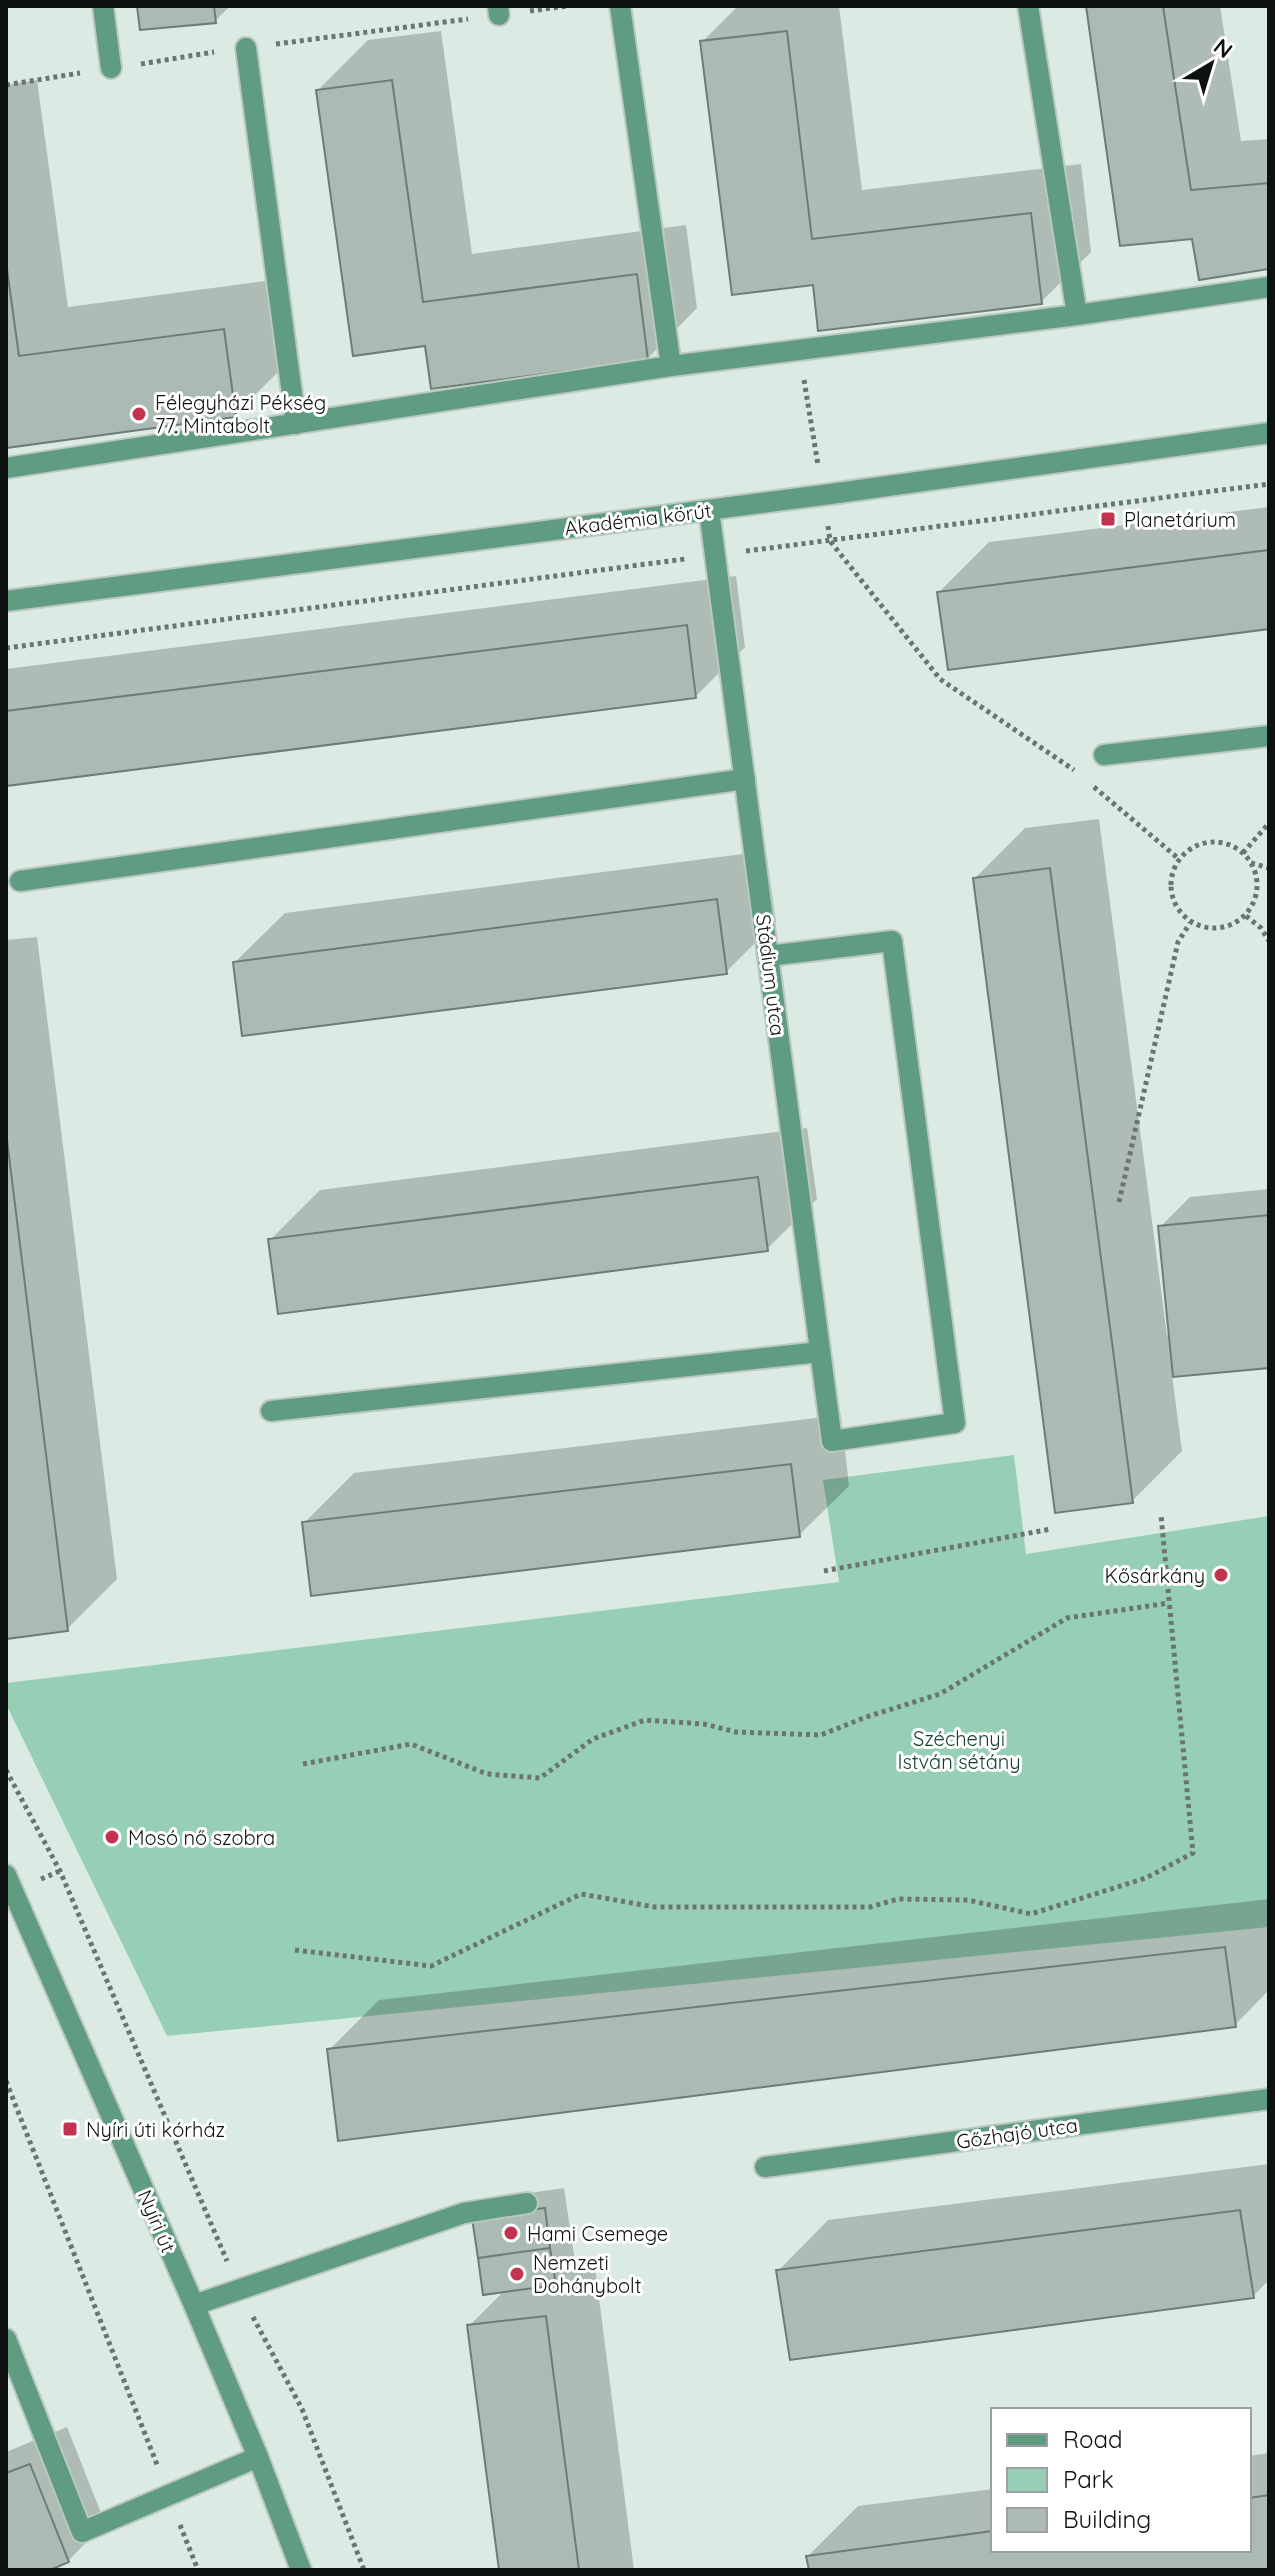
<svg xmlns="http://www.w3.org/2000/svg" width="1275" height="2576" font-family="Quicksand,sans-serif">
	<rect width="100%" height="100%" fill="#dbebe3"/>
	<path fill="#97cfb6" d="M1014,1455L1026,1554L1269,1516V1927L167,2036L6,1704V1683L839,1582L823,1480Z"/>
	<path fill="#0003" d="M139,6H230L215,21Z
		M738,6H839L862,190L1081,164L1091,252L1041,302L815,283L702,42Z
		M1088,6H1220L1241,141L1269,139V267L1194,237Z
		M441,31L472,254L686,225L697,308L648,358L427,344L318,90L368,40Z
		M37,80L68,307L273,280L285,365L235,415L6,446V85Z
		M1269,507V627L939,592L989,542Z
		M736,576L745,647L695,697L6,784V669Z
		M1099,819L1167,1335H1171L1160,1227L1190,1197L1269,1189V1366L1172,1375L1182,1451L1132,1501L975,878L1025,828Z
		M766,851L776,922L726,972L235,962L285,913Z
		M37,937L117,1579L67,1629L6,1637V940Z
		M807,1128L817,1199L767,1249L270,1240L320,1190Z
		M841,1415L849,1486L799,1535L304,1523L354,1473Z
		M1269,1899V1990L1235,2025L329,2050L379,2000Z
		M1269,2164V2280L1253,2296L779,2270L828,2220Z
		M564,2188L575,2262L567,2270L595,2267L634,2570H501L469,2326L505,2290L494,2198Z
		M67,2427L105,2523L68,2561L44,2570H6V2452Z
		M1269,2453V2570H811L808,2556L858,2506L993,2489V2550H1249V2456Z"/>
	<path fill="#abbbb3" stroke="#6d7c75" stroke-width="2" d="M137,6H214L216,23L140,30Z
		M1086,6H1163L1191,190L1269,183V269L1199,280L1192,239L1120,246Z
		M787,31L812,239L1031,213L1042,304L818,331L813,285L732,295L700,41Z
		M392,80L423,302L637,274L648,360L431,389L425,346L353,356L316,90Z
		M6,262L19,356L224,329L236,417L6,448Z
		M1269,550V629L948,670L937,592Z
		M687,625L696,698L6,786V711Z
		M1050,868L1133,1503L1055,1513L973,878Z
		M717,899L727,974L242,1036L233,962Z
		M6,1132L68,1631L6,1639Z
		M758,1177L768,1251L278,1314L268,1239Z
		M1269,1215V1368L1173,1377L1158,1226Z
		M791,1464L800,1537L311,1596L302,1522Z
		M1225,1947L1236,2027L338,2141L327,2049Z
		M545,2208L550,2248L478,2258L472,2218Z
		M1240,2210L1254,2298L790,2360L776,2270Z
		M550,2248L556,2285L483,2295L478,2258Z
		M546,2316L579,2570H499L467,2325Z
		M30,2464L69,2562L50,2570H6V2473Z
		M1269,2495V2570H809L806,2556L993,2531V2550H1249V2498Z"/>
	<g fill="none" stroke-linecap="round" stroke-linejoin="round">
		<g stroke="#bac8c1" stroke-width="24">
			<path id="service" d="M103,6L111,68
				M498,6L499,15
				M620,6L671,366
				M1028,6L1077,315
				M246,48L296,424
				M6,468L671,366L1077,315L1269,287
				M1104,755L1269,736
				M20,881L745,779
				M768,956L892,941L955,1423L832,1441
				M271,1411L820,1352
				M765,2167L1269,2099
				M194,2305L464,2213L527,2203
				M6,2339L82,2532L258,2457"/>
		</g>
		<g stroke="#bac8c1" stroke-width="24">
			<path id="minor" d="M709,510L832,1441"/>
		</g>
		<g stroke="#bac8c1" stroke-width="24">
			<path id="tertiary" d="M6,601L823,495L1269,433
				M6,1875L194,2305L258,2457L301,2570"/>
		</g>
		<path stroke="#6b7570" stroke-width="5" stroke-dasharray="4 4" stroke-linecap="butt" d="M530,11L567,6
			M276,44L468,19
			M141,64L214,52
			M6,85L80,73
			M804,380L818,465
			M828,526L830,541L940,679L1074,770
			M746,551L1269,484
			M6,648L685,559
			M1094,787L1179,859
			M1171 885a43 43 0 1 1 86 0a43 43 0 1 1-86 0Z
			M1243,853L1269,823
			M1251,863L1269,868
			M1246,916L1261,928L1269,941
			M1119,1202L1178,942L1190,923
			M824,1571L1051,1529
			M303,1764L411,1744L487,1774L540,1778L593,1739L645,1720L704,1724L736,1732L821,1735L866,1717L940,1694L1067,1618L1169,1603
			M6,1770L60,1871L227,2261
			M41,1879L60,1871
			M295,1950L431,1966L581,1894L655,1907H870L898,1899L968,1900L1031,1914L1146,1878L1193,1853L1161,1515
			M6,2081L158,2467
			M253,2317L302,2409L364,2570
			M180,2525L198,2570"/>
		<use href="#service" stroke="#609c82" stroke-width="20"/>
		<use href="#minor" stroke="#609c82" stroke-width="20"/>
		<use href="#tertiary" stroke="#609c82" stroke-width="20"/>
	</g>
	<g fill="#c3334e" stroke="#fff" stroke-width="3">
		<circle cx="139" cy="414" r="8"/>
		<rect x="1100" y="511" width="16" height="16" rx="4"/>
		<circle cx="1221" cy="1575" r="8"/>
		<circle cx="112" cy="1837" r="8"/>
		<rect x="62" y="2121" width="16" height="16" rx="4"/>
		<circle cx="511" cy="2233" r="8"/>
		<circle cx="517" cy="2274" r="8"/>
	</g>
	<g text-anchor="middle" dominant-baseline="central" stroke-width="6" stroke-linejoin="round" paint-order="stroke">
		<g font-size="20" fill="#0d1210" stroke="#fff" text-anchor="start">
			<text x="155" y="402">Félegyházi Pékség<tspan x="155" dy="23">77. Mintabolt</tspan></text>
			<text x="1124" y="519">Planetárium</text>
			<text x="1205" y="1575" text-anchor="end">Kősárkány</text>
			<text x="128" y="1837">Mosó nő szobra</text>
			<text x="86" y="2129">Nyíri úti kórház</text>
			<text x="527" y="2233">Hami Csemege</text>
			<text x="533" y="2262">Nemzeti<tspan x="533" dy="23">Dohánybolt</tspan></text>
		</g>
		<g font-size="20" fill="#0d1210" stroke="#fff">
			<text transform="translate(638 519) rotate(-7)">Akadémia körút</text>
			<text transform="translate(771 975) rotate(83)">Stádium utca</text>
			<text transform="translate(1017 2133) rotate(-8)">Gőzhajó utca</text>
			<text transform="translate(157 2221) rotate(67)">Nyíri út</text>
		</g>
		<g font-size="20" fill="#163e2f" stroke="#fff">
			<text x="959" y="1738">Széchenyi<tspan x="959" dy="23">István sétány</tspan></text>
		</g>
	</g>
	<rect width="1275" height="2576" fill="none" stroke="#0d1210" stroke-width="16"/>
	<rect x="991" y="2408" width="260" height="144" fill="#ffffff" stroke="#9ea09f" stroke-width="2"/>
	<rect x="1007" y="2434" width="40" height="12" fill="#609c82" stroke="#9ea09f" stroke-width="2"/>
	<text x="1063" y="2448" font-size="24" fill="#0d1210">Road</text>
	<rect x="1007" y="2468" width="40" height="24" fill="#97cfb6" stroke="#9ea09f" stroke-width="2"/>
	<text x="1063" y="2488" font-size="24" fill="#0d1210">Park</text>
	<rect x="1007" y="2508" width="40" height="24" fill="#abbbb3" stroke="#9ea09f" stroke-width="2"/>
	<text x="1063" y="2528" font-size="24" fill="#0d1210">Building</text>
	<g transform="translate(1211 64) rotate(38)" stroke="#ffffff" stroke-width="6" paint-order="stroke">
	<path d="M0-6L14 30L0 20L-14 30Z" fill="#0d1210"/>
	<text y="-12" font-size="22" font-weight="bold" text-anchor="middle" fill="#0d1210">N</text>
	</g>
</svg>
